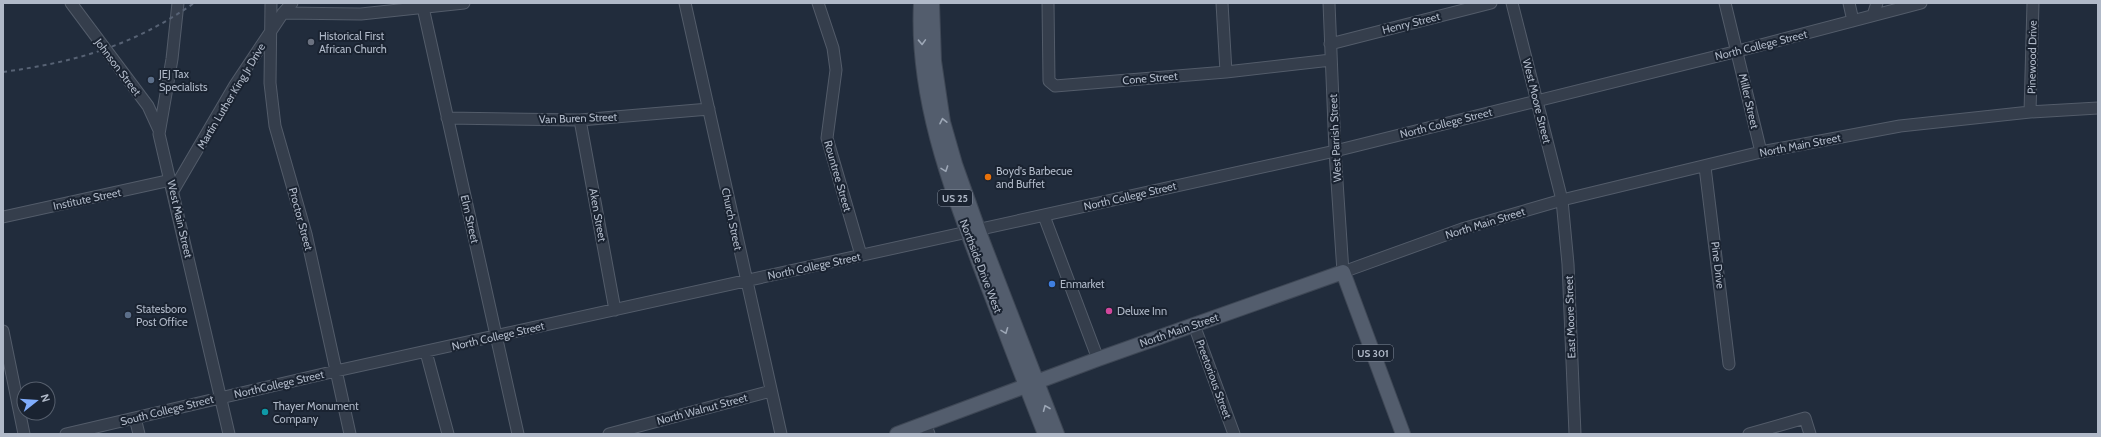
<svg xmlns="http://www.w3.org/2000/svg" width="2101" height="437" font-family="Cabin,sans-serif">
	<rect width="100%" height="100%" fill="#212c3c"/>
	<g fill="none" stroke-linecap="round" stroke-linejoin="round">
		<g stroke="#535c6a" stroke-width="13">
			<path id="minor" d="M71,3L148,106L159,130
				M178,3L172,59L159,134L229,434
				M271,3L270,83L275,126L306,234L350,434
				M422,3L518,434
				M685,3L781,434
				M818,3L833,48L836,70L827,138L861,255
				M1048,3L1049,81L1055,86L1226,72L1331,60
				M1222,3L1226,72
				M1329,3L1335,151L1343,272L1462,229L1562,200L1761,152L1900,126L2030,112L2098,108
				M1512,3L1562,200L1568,264L1575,434
				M1725,3L1761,152
				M1849,3L1853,21
				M283,13L361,14L464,3
				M1873,15L1877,3
				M1330,44L1491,3
				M2030,112L2033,3
				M447,118L580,120L709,109
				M580,120L615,310
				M1705,167L1729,364
				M173,191L235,85L283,13L292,3
				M1044,216L1098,359
				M3,217L171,180
				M1194,325L1234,434
				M3,331L24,434
				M426,352L448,434
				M135,418L139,434
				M925,423L929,434
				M66,434L336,371L1335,151L1738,51L1921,3
				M609,434L771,391
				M1749,434L1805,418L1810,434"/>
		</g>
		<g stroke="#3e4755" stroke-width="16">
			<path id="major" d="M921,3C916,98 951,188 984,276C1004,328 1024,381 1045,434
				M932,3L934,61L943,122L955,164L982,240L1057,434
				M897,434L1098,359L1343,272L1403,434"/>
		</g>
		<use href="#minor" stroke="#353e4c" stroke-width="11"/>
		<use href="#major" stroke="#535d6d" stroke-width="14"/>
		<path stroke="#576274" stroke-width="2" stroke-dasharray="4 4" stroke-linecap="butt" d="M3,72C75,62 133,46 194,3"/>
	</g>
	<defs><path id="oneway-chevron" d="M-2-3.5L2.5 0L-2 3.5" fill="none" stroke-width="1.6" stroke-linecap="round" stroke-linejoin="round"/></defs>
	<g stroke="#9da7b6">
		<use href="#oneway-chevron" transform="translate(922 42) rotate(88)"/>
		<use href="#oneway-chevron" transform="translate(943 121) rotate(-102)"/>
		<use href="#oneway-chevron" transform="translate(945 169) rotate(70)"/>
		<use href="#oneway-chevron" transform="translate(1005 331) rotate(69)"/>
		<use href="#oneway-chevron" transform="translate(1046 408) rotate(-112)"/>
	</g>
	<circle fill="#6b7280" stroke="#1a2331" stroke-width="1.5" cx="311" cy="42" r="4"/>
	<g fill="#5c6f8a" stroke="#1a2331" stroke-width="1.5">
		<circle cx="151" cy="80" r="4"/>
		<circle cx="128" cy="315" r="4"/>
	</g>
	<circle fill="#e8710a" stroke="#1a2331" stroke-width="1.5" cx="988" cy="177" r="4"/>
	<circle fill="#3f7fe0" stroke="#1a2331" stroke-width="1.5" cx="1052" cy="284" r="4"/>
	<circle fill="#d1479c" stroke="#1a2331" stroke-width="1.5" cx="1109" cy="311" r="4"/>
	<circle fill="#0f9aa8" stroke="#1a2331" stroke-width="1.5" cx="265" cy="412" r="4"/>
	<g text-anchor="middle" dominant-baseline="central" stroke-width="4" stroke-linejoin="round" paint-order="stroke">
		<g fill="#1a2331" stroke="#838c9b" stroke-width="1">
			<rect x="938" y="190" width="34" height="16" rx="3"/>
			<rect x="1353" y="345" width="40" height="16" rx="3"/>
		</g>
		<g font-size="10" font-weight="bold" fill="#b0b9c8">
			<text x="955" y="198">US 25</text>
			<text x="1373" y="353">US 301</text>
		</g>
		<g font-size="11" fill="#b0b9c8" stroke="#1a2331">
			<text transform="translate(1411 23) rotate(-14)">Henry Street</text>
			<text transform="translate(1761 45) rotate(-14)">North College Street</text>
			<text transform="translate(2032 57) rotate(-89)">Pinewood Drive</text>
			<text transform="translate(118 67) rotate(53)">Johnson Street</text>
			<text transform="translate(1150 78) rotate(-5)">Cone Street</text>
			<text transform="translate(231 96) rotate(-59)">Martin Luther King Jr Drive</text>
			<text transform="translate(1537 101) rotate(76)">West Moore Street</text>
			<text transform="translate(1749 101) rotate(77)">Miller Street</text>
			<text transform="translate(578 118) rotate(-2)">Van Buren Street</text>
			<text transform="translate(1446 123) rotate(-14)">North College Street</text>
			<text transform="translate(1335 138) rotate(-93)">West Parrish Street</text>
			<text transform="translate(1800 145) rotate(-11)">North Main Street</text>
			<text transform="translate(838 176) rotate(74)">Rountree Street</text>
			<text transform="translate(1130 196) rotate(-13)">North College Street</text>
			<text transform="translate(87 199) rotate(-12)">Institute Street</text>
			<text transform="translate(598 215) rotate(80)">Aken Street</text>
			<text transform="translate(180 219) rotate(77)">West Main Street</text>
			<text transform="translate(301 219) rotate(75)">Proctor Street</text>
			<text transform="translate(470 219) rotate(77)">Elm Street</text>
			<text transform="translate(732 219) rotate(78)">Church Street</text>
			<text transform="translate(1485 223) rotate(-17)">North Main Street</text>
			<text transform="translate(1718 265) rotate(83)">Pine Drive</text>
			<text transform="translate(814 266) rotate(-12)">North College Street</text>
			<text transform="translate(981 266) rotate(69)">Northside Drive West</text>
			<text transform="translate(1570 317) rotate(-92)">East Moore Street</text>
			<text transform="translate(1179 330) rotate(-19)">North Main Street</text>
			<text transform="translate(498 336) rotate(-13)">North College Street</text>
			<text transform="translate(1214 379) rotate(70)">Preetorious Street</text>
			<text transform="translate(279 384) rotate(-13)">NorthCollege Street</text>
			<text transform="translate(702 409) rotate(-15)">North Walnut Street</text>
			<text transform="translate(167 410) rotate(-14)">South College Street</text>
		</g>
		<g font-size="11" fill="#b0b9c8" stroke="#1a2331" text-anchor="start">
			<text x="319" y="36">Historical First<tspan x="319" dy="13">African Church</tspan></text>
			<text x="159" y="74">JEJ Tax<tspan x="159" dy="13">Specialists</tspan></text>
			<text x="996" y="171">Boyd's Barbecue<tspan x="996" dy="13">and Buffet</tspan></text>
			<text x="1060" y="284">Enmarket</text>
			<text x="136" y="309">Statesboro<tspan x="136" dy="13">Post Office</tspan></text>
			<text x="1117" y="311">Deluxe Inn</text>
			<text x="273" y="406">Thayer Monument<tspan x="273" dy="13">Company</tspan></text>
		</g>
	</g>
	<rect width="2101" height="437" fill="none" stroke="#b0b9c8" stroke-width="8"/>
	<g transform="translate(36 401) rotate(73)"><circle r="19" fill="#1a2331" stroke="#565f6d"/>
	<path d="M0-3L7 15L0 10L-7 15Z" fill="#80adfd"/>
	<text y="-6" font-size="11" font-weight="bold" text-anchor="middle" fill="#b0b9c8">N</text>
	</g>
</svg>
